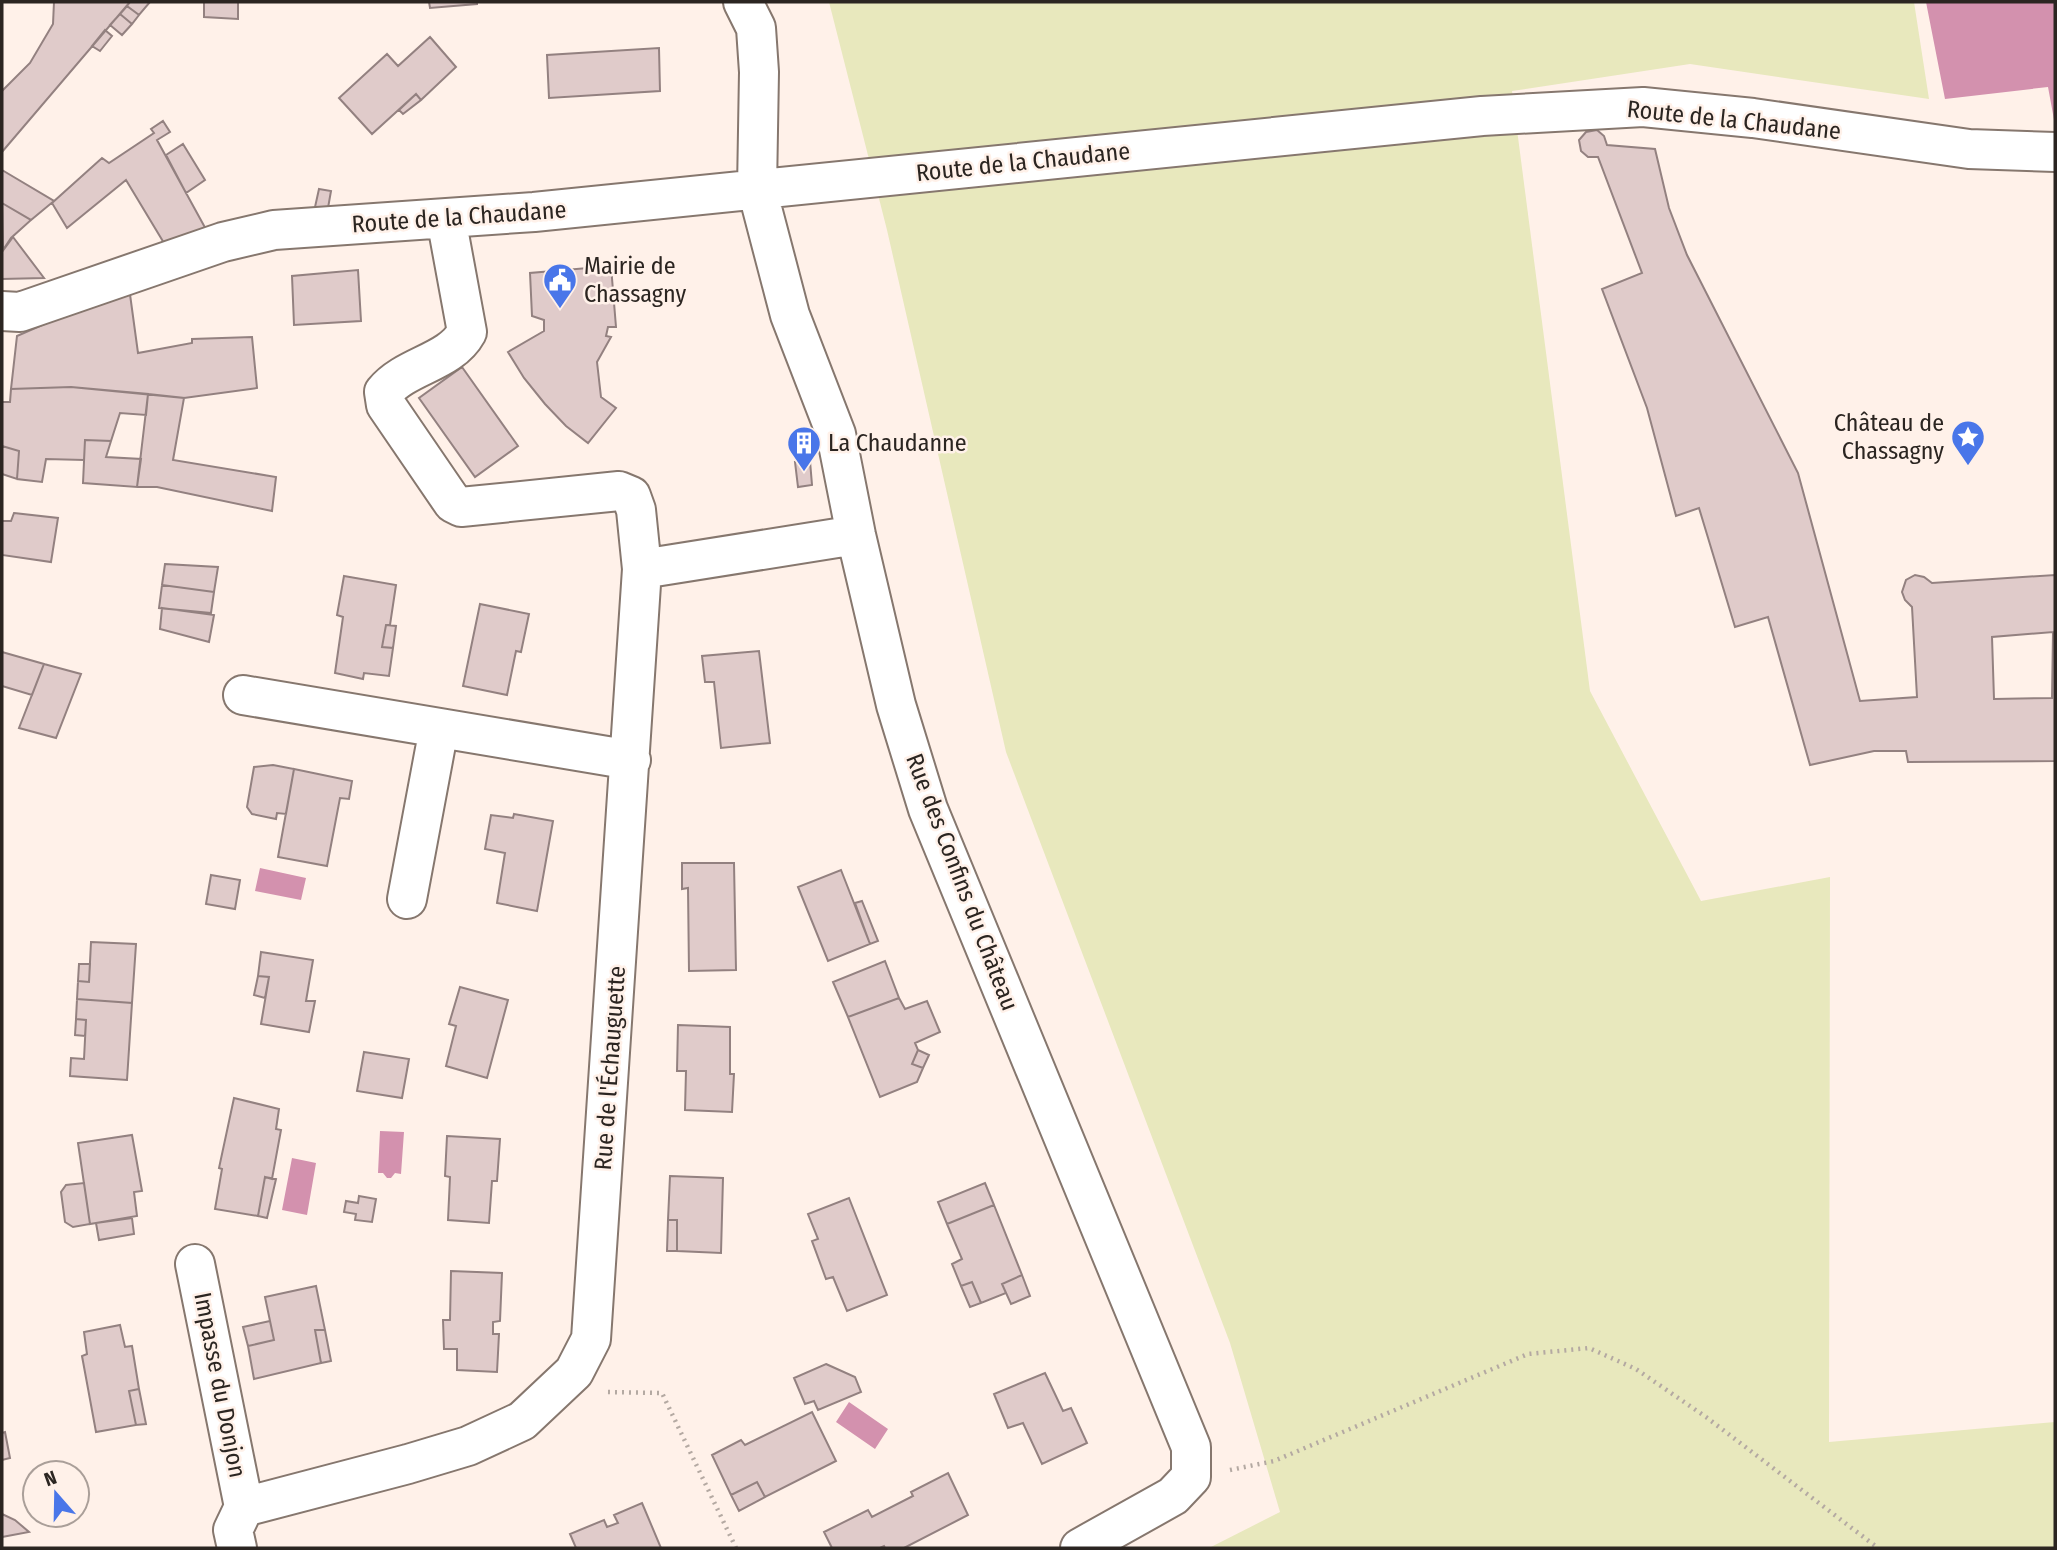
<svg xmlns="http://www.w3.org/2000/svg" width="2057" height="1550" viewBox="0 0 2057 1550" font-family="'Fira Sans Condensed',sans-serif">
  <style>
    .green { fill: #e8e8bd }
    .water { fill: #d391ae }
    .building { fill: #e0cbca; stroke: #938180; stroke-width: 2; fill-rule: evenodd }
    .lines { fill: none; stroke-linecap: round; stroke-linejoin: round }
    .minor-casing { stroke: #86776e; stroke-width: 42 }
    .path { stroke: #b4a9a2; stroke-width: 4.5; stroke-dasharray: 2 5; stroke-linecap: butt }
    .minor { stroke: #fff; stroke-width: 38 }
    .labels { text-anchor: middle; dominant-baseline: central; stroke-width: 5; stroke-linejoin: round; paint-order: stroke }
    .street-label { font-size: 24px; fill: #2b2521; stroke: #fff1e9 }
    .poi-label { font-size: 24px; fill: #2b2521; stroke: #fff1e9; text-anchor: start }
  </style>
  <rect width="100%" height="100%" fill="#fff1e9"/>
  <path class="green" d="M829 2H1914L1929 99 1690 64 1512 91 1590 691 1701 901 1830 877 1829 1442 2055 1422V1548H1209L1280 1512 1230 1343 1006 752 887 230Z"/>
  <path class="water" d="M1926 2H2055V125L2048 87 1945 99Z
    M260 868 306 878 301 900 255 891Z
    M380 1131 404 1132 401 1174 395 1173 391 1178H387L383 1173H378Z
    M292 1158 316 1163 307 1215 282 1210Z
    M849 1402 888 1429 875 1449 836 1422Z"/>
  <path class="building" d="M54 2H130L2 152V91L30 63 53 24Z
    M130 2H150L139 15 127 6Z
    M204 2H238V19L204 17Z
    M429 2H477V4L430 8Z
    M127 6 139 15 132 24 120 14Z
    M120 14 132 24 122 35 110 25Z
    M105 30 112 36 100 51 92 46Z
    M430 37 456 67 421 100 416 94 372 134 339 98 387 54 398 66Z
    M659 48 660 91 549 98 547 55Z
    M416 94 421 100 403 114 399 110Z
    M163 121 170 132 157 140 208 233 167 248 126 180 67 228 52 203 102 158 109 163 154 133 151 129Z
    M1597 130 1604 136 1607 145 1655 149 1669 208 1687 255 1798 473 1860 701 1917 697 1912 607 1905 600 1902 592 1906 580 1915 575 1924 577 1932 583 2055 575V761L1908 762 1906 751H1874L1810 765 1768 617 1735 627 1699 508 1676 516 1647 408 1602 289 1642 273 1598 157H1588L1581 151 1579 140 1586 132ZM2053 632 2052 698 1994 699 1992 637Z
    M183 144 205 180 186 193 166 155Z
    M2 170 54 201 31 220 2 203Z
    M319 189 331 191 328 208 315 207Z
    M2 203 31 220 11 238 3 250Z
    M13 237 44 278 2 279V252Z
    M611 266 616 327H608L606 336 611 337 597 362 601 397 616 408 588 443 566 426 545 404 524 378 508 352 544 331V320L532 316 530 273Z
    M358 270 361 321 294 325 292 276Z
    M129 287 138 353 192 343V339L252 337 257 388 184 398 71 387 11 389 17 336Z
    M462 367 518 446 475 477 419 398Z
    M71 387 148 394 146 415 120 413 111 441 85 440 84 460 46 459 42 482 17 479 19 451 2 446V402H10L11 389Z
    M148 394 184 398 173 460 276 477 272 511 157 487H137Z
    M85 440 111 441 106 457 141 459 137 487 83 483Z
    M2 446 19 451 17 479 2 474Z
    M810 461 812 485 798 487 795 462Z
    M14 513 58 518 51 562 2 555V521H11Z
    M165 564 218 567 214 592 162 585Z
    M344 576 396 585 390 625H386L382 647 393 648 389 676 364 673 363 679 335 673 343 617 337 615Z
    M162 585 214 592 211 613 159 608Z
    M480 604 529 614 521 652 516 651 507 695 463 686Z
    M162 608 214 615 209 642 160 629Z
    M386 625 396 626 393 648 382 647Z
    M759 651 770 743 721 748 714 682H705L702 656Z
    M2 652 44 664 32 695 2 686Z
    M44 664 81 674 56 738 19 728Z
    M273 765 294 769 286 814 277 813 276 819 252 814 247 807 254 767Z
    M294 769 352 781 349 799 340 798 327 866 278 857Z
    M514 814 553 821 537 911 497 903 505 853 485 849 491 815 513 818Z
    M682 863H734L736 970 689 971 688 888 682 889Z
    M841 870 870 944 828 961 798 887Z
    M211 875 240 880 235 909 206 904Z
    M862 901 878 941 870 944 855 903Z
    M91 942 136 944 132 1003 77 999 78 981 89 982Z
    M261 952 313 960 306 1001H315L309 1032 261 1024 269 977 258 976Z
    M885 961 899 998 848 1017 833 982Z
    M79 964H90L89 982 78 981Z
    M258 976 269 977 265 998 254 995Z
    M460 987 508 1000 487 1078 446 1066 456 1026 449 1024Z
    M899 998 905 1009 927 1001 940 1032 915 1043 918 1050 912 1064 923 1068 917 1082 880 1097 848 1017Z
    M77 999 132 1003 127 1080 70 1076 71 1058 84 1059 86 1020 76 1019Z
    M76 1019 86 1020 85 1036 75 1035Z
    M678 1025 730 1027V1074H734L732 1112 685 1110 686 1071H677Z
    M918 1050 929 1055 923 1068 912 1064Z
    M364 1052 409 1059 402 1098 357 1091Z
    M234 1098 279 1109 276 1129 281 1130 272 1179 265 1177 258 1216 215 1209 222 1169 219 1168Z
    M132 1135 142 1191 134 1192 137 1216 90 1224 78 1143Z
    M447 1136 500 1139 497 1181H492L489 1223 448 1220 450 1177 445 1176Z
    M670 1176 723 1178 721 1253 677 1251V1220H668Z
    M265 1177 276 1179 267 1218 258 1216Z
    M84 1183 90 1224 73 1227 65 1222 61 1192 66 1185Z
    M985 1183 994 1205 947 1224 938 1202Z
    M359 1196 376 1199 372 1222 355 1220 356 1214 344 1212 346 1201 358 1203Z
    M849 1198 887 1295 847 1311 833 1277 826 1279 812 1241 818 1239 808 1214Z
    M994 1205 1022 1275 1002 1284 1006 1293 981 1303 972 1282 961 1286 952 1264 962 1259 947 1224Z
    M132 1218 134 1234 99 1240 96 1223Z
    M668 1220H677V1251H667Z
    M451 1271 502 1273 500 1321 493 1322V1334H499L497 1372 457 1370V1349H444L443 1320H450Z
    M1022 1275 1030 1296 1011 1304 1002 1284Z
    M972 1282 981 1303 970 1307 961 1286Z
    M316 1286 325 1330H315L321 1363 254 1379 248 1346 274 1340 265 1297Z
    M270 1321 274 1340 248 1346 243 1327Z
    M120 1325 125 1347 132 1346 139 1389 129 1391 136 1425 96 1432 82 1356 87 1354 84 1332Z
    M315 1330H325L331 1361 321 1363Z
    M826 1364 855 1377 861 1392 818 1410 814 1401 805 1404 794 1378Z
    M1045 1373 1063 1411 1071 1408 1087 1443 1042 1464 1023 1423 1008 1428 994 1394Z
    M139 1389 146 1424 136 1425 129 1391Z
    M812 1412 836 1461 765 1497 757 1482 731 1495 712 1455 741 1440 745 1445Z
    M5 1432 10 1458 2 1460V1433Z
    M948 1473 968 1515 904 1548H885L884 1546 880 1548H832L824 1532 868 1510 872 1517 913 1496 911 1492Z
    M757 1482 765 1497 739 1511 731 1495Z
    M642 1503 661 1548H576L570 1534 604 1520 607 1527 618 1523 614 1515Z
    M2 1514 15 1520 29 1532 2 1537Z"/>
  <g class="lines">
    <g class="minor-casing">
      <path id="minor" d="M743 2 756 28 759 72 757 189 790 315 836 434 856 535 896 705 928 809 1191 1447V1477L1173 1496 1080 1548
        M446 218 467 332C450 363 406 365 384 392L386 405 453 503 461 507 619 491 631 496 636 510 642 569
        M2 311 20 312 223 242 274 230 534 212 1482 116 1643 107 1753 118 1969 149 2055 152
        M243 695 631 760
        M407 899 439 728
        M195 1264 244 1507
        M237 1548 233 1530 244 1507 408 1464 468 1446 522 1421 574 1372 591 1339 642 569 856 535"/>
    </g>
    <path class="path" d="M608 1392 662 1393 736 1548
      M1230 1470 1274 1461 1528 1354 1589 1348 1636 1369 1706 1417 1878 1548"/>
    <use href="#minor" class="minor"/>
  </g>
  <defs>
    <g id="civic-pin" transform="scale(1.75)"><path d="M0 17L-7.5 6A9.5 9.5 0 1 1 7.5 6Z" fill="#4976e9" stroke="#fff1e9"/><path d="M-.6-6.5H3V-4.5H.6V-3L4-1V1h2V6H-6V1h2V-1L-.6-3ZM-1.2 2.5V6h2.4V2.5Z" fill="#fff"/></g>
    <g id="sight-pin" transform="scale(1.75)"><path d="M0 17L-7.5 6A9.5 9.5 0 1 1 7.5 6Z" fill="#4976e9" stroke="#fff1e9"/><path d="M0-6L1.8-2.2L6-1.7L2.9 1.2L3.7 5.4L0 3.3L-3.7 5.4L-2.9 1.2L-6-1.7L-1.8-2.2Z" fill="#fff"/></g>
    <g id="building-pin" transform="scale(1.75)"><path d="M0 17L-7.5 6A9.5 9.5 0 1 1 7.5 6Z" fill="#4976e9" stroke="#fff1e9"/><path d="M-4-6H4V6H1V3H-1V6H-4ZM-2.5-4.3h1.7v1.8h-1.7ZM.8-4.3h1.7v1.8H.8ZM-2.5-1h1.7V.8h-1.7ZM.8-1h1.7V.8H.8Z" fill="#fff"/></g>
  </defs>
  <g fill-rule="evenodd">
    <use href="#civic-pin" x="560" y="280"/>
    <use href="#sight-pin" x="1968" y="437"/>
    <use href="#building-pin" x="804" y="443"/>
  </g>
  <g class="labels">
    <g class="street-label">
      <text transform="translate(1734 120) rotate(6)">Route de la Chaudane</text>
      <text transform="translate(1023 162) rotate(-6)">Route de la Chaudane</text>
      <text transform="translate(459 217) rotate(-4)">Route de la Chaudane</text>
      <text transform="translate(962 882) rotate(69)">Rue des Confins du Château</text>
      <text transform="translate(610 1068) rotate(-86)">Rue de l'Échauguette</text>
      <text transform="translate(220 1385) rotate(79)">Impasse du Donjon</text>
    </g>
    <g class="poi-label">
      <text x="584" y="266">Mairie de<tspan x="584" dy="28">Chassagny</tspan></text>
      <text x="1944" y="423" text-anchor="end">Château de<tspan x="1944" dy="28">Chassagny</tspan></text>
      <text x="828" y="443">La Chaudanne</text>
    </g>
  </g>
  <rect width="2057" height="1550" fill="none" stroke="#2b2521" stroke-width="7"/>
  <g transform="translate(56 1494) rotate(340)"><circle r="33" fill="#fff1e9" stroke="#aa9f99" stroke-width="2"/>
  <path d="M0-5L12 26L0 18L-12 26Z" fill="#4976e9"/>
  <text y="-10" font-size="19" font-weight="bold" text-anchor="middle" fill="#2b2521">N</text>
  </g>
</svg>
